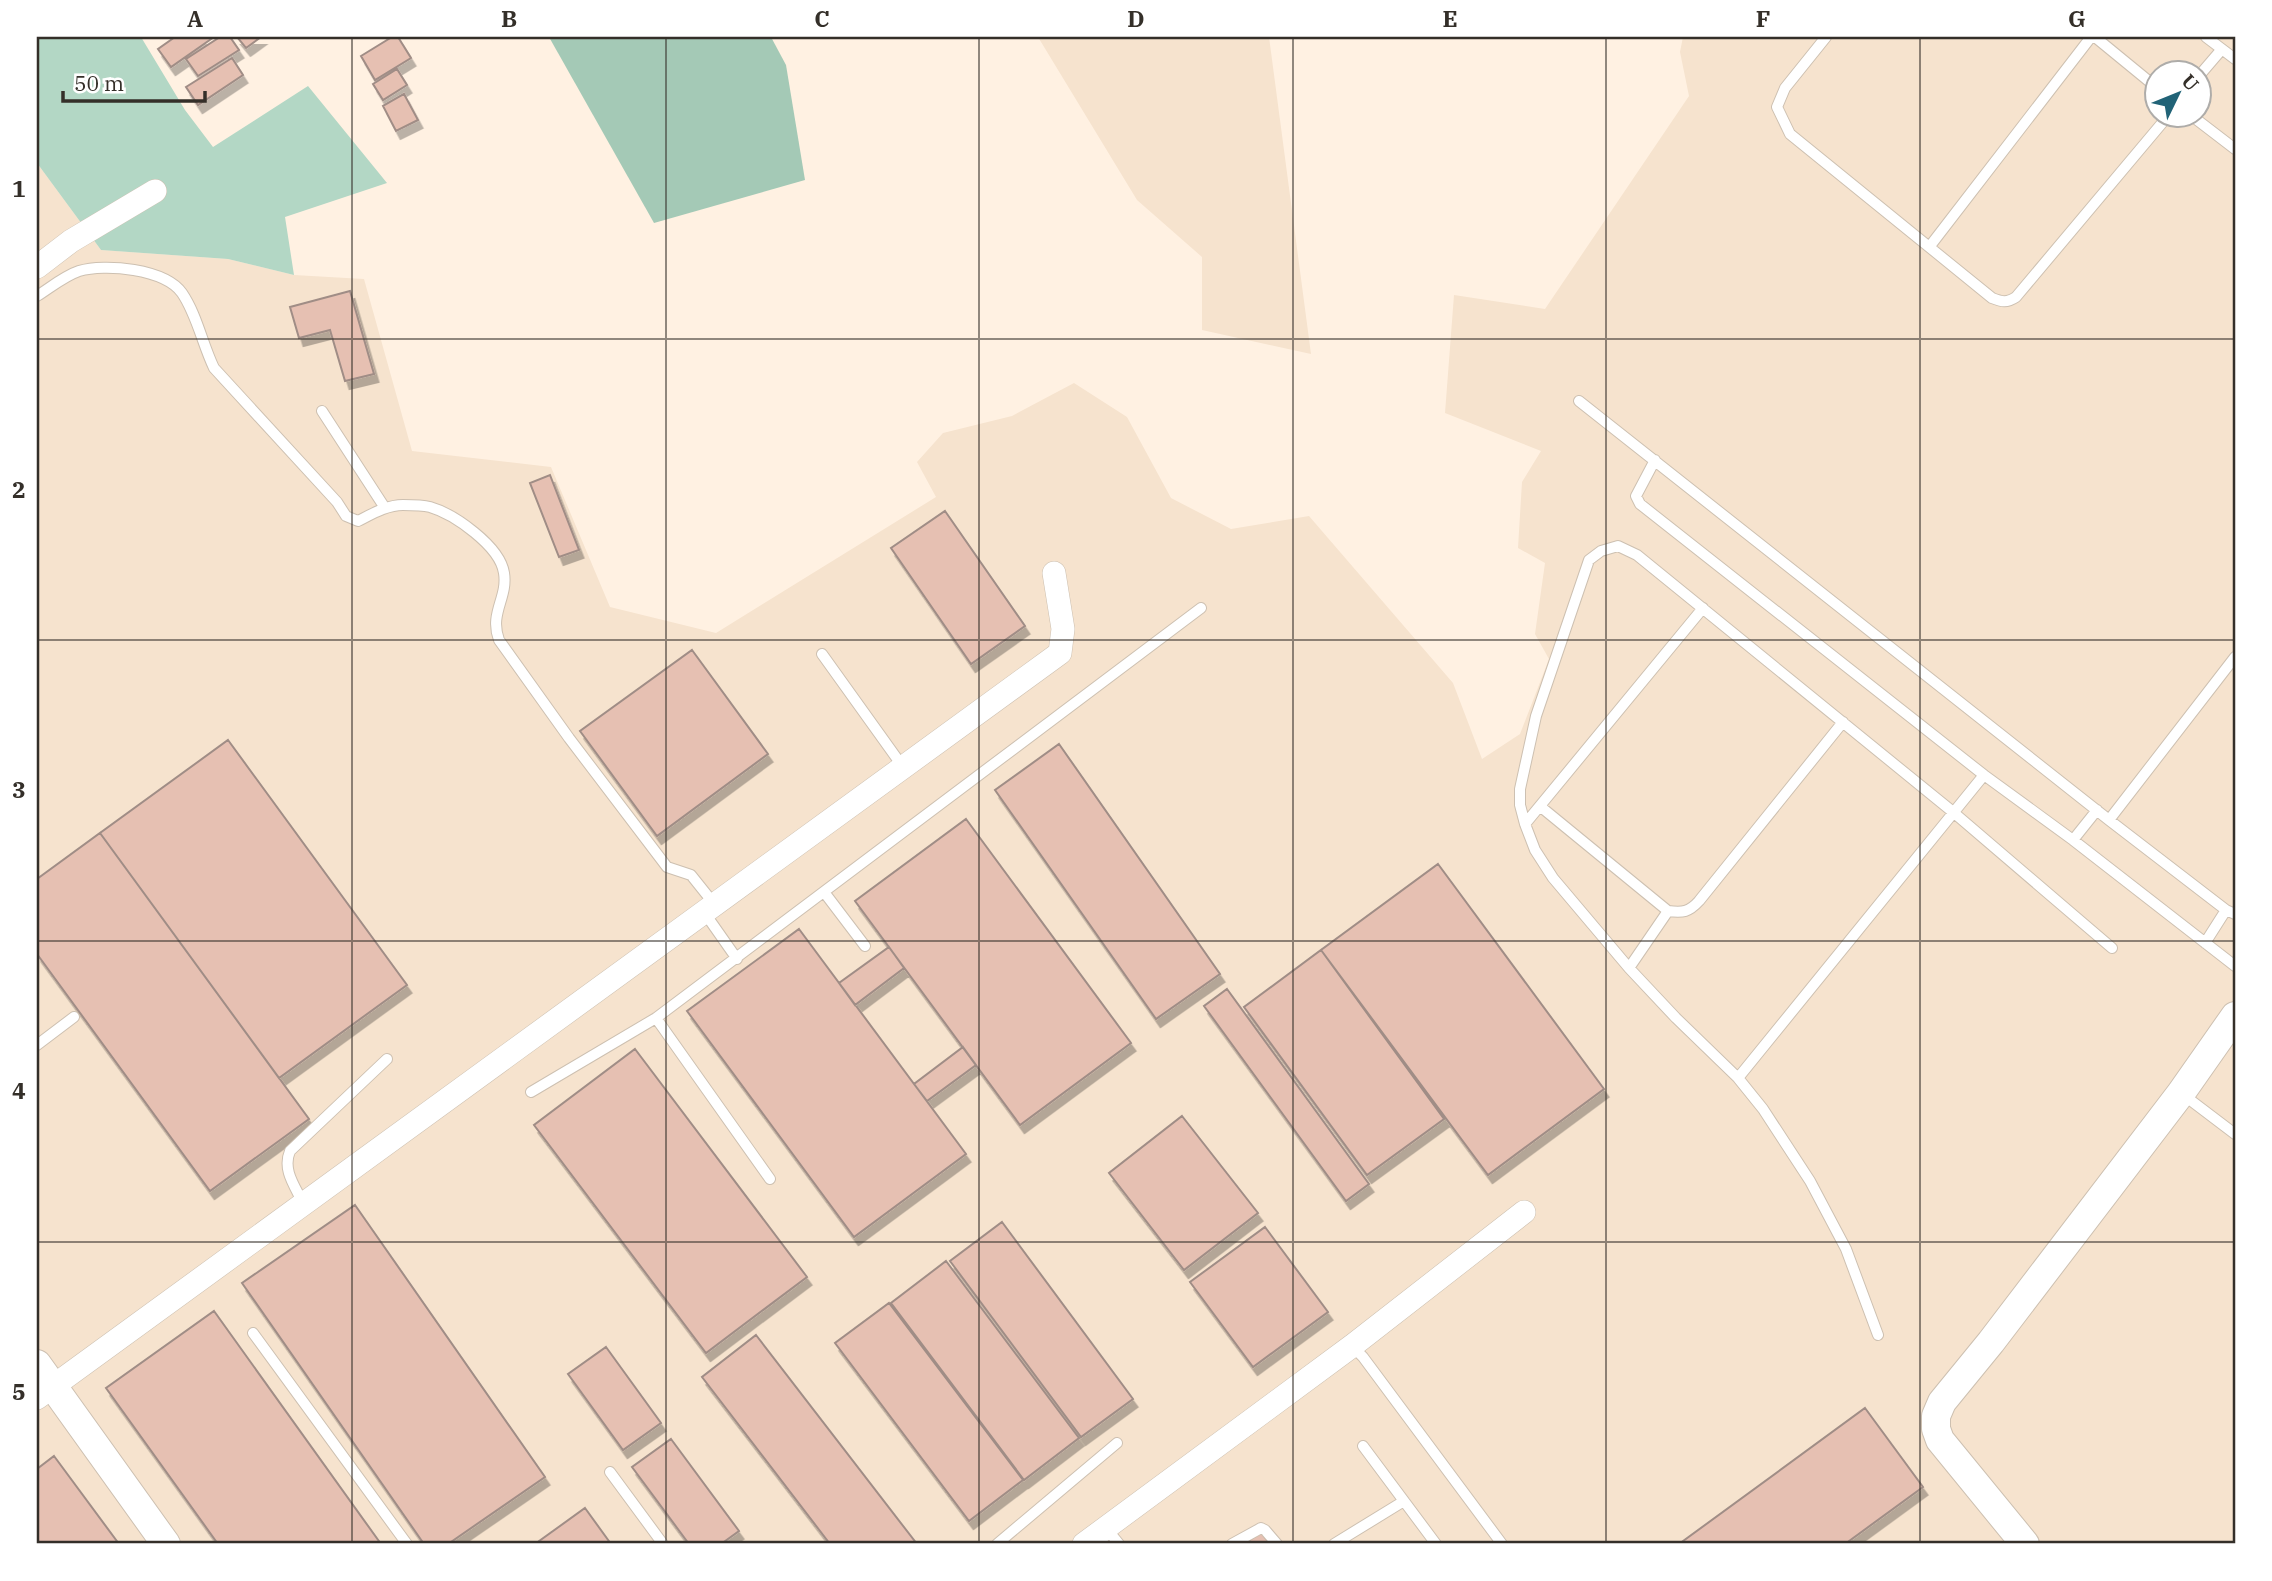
<svg xmlns="http://www.w3.org/2000/svg" width="2272" height="1581" viewBox="0 0 2272 1581" font-family="'IBM Plex Serif',serif">
  <style>
    .built { fill: #f6e3ce; fill-rule: evenodd }
    .green { fill: #b3d7c5 }
    .forest { fill: #a4c9b6 }
    .building { fill: #e6c0b2; stroke: #a08d86; stroke-width: 2; filter: url(#shadow) }
    .lines { fill: none; stroke-linecap: round; stroke-linejoin: round }
    .service-casing { stroke: #cdc0b1; stroke-width: 12 }
    .minor-casing { stroke: #cdc0b1; stroke-width: 24 }
    .tertiary-casing { stroke: #cdc0b1; stroke-width: 30 }
    .service { stroke: #fff; stroke-width: 10 }
    .minor { stroke: #fff; stroke-width: 23 }
    .tertiary { stroke: #fff; stroke-width: 28 }
    .grid { fill: none; stroke: #342f29; stroke-width: 2; stroke-opacity: 0.55 }
    .neatline { fill: none; stroke: #342f29; stroke-width: 2.5 }
    .grid-label { font-size: 23px; text-anchor: middle; font-weight: bold; fill: #342f29 }
  </style>
  <defs>
    <filter id="shadow"><feDropShadow dx="4.5" dy="8" stdDeviation="0" flood-color="#0004"/></filter>
  </defs>
  <rect width="100%" height="100%" fill="#fff1e2"/>
  <path class="built" d="M1038 37H1269L1311 354 1202 330V257L1137 200Z
    M1683 37H2235V1544H37V163L101 250 228 259 294 275 364 279 412 451 551 467 610 607 716 633 936 497 917 462 943 433 1012 416 1074 383 1127 417 1171 498 1231 529 1309 516 1453 683 1482 759 1520 734 1549 659 1535 634 1545 563 1518 548 1522 482 1541 451 1445 413 1454 295 1545 309 1689 96 1680 52ZM2156 74H2198V116H2156Z"/>
  <path class="green" d="M37 37H141L185 110 213 147 308 86 387 183 285 217 294 275 228 259 101 250 37 163Z"/>
  <path class="forest" d="M549 37H771L786 65 805 180 654 223Z"/>
  <path class="building" d="M175 37H214L171 67 158 49Z
    M220 37H230L239 50 198 76 186 59Z
    M237 37H261L246 48Z
    M392 37H398L411 58 375 80 361 56Z
    M232 58 243 75 198 105 186 87Z
    M397 69 407 85 383 100 373 84Z
    M404 94 418 120 396 131 383 106Z
    M350 291 374 374 345 381 330 330 299 338 290 307Z
    M550 475 579 550 559 557 530 483Z
    M945 511 1025 626 971 664 891 548Z
    M692 650 768 754 657 836 580 731Z
    M228 740 407 985 279 1078 100 833Z
    M1059 744 1220 974 1156 1019 995 790Z
    M966 819 1131 1043 1020 1125 855 901Z
    M100 833 309 1119 210 1191 37 954V879Z
    M1438 864 1604 1089 1488 1175 1321 950Z
    M799 929 966 1154 854 1237 687 1011Z
    M889 947 904 968 855 1005 839 983Z
    M1321 950 1444 1119 1367 1175 1244 1007Z
    M1227 989 1369 1184 1346 1201 1204 1006Z
    M963 1047 976 1065 927 1101 914 1084Z
    M635 1049 807 1277 706 1353 534 1125Z
    M1182 1116 1258 1213 1184 1270 1109 1173Z
    M355 1205 545 1477 448 1544H424L242 1283Z
    M1002 1222 1133 1399 1081 1437 950 1261Z
    M1265 1227 1328 1312 1253 1367 1190 1282Z
    M946 1261 1079 1438 1024 1480 891 1303Z
    M889 1303 1023 1480 969 1521 835 1343Z
    M214 1311 381 1544H218L106 1388Z
    M756 1335 917 1544H830L702 1377Z
    M606 1347 661 1423 623 1450 568 1374Z
    M1865 1408 1923 1487 1845 1544H1679Z
    M671 1439 739 1531 721 1544H689L632 1467Z
    M54 1456 119 1544H37V1469Z
    M585 1508 611 1544H535Z
    M1261 1532 1270 1544H1244Z"/>
  <g class="lines">
    <g class="service-casing">
      <path id="service" d="M1826 37 1785 88 1777 107 1790 134 1992 298C2002 302 2007 303 2016 297L2168 116
        M2095 37 2156 87
        M2206 37 2235 59
        M2198 77 2222 49
        M2192 116 2235 149
        M1930 246 2091 37
        M37 296C50 288 64 276 79 271 105 263 165 269 182 293 197 315 202 343 214 368L337 502 346 516 358 521C372 514 387 505 403 505 411 505 422 505 430 507 454 514 500 546 504 573 508 598 489 613 499 640L569 738 667 867 691 875 715 905
        M1579 401 2109 820 2226 910
        M322 411 385 508
        M1655 460 1636 496 1640 504 1984 775 2073 840 2235 966
        M822 654 903 767
        M1541 807 1668 911C1683 913 1689 912 1699 901L1843 722
        M2109 820 2235 657
        M1525 824 1703 608
        M2073 840 2097 810
        M824 892 865 946
        M704 912 737 959
        M2205 943 2226 910 2235 914
        M1629 968 1668 911
        M656 1018 770 1179
        M37 1045 74 1017
        M1738 1078 1984 775
        M531 1092 656 1018 1201 608
        M2181 1093 2235 1134
        M303 1203C295 1186 282 1170 290 1151L387 1059
        M253 1333 407 1544
        M1878 1335 1846 1249 1810 1181 1763 1109 1738 1078 1676 1018 1629 968 1553 878 1535 850 1525 824 1520 805V789L1536 716 1589 560 1601 551 1618 546 1637 555 1953 812 2112 948
        M1352 1346 1363 1357 1502 1544
        M1363 1446 1436 1544
        M610 1472 663 1544
        M1106 1528 1119 1544
        M997 1544 1117 1443
        M1232 1544 1261 1528 1265 1530 1277 1544
        M1334 1544 1404 1501"/>
    </g>
    <g class="minor-casing">
      <path id="minor" d="M37 267 71 241 155 191
        M37 1398 1060 653 1063 629 1054 573
        M1084 1544 1352 1346 1524 1212"/>
    </g>
    <g class="tertiary-casing">
      <path id="tertiary" d="M37 1364 166 1544
        M2025 1544 1940 1440 1936 1429V1416L1942 1402 1991 1342 2181 1093 2235 1016"/>
    </g>
    <use href="#service" class="service"/>
    <use href="#minor" class="minor"/>
    <use href="#tertiary" class="tertiary"/>
  </g>
  <path class="grid" d="M352 37V1544M666 37V1544M979 37V1544M1293 37V1544M1606 37V1544M1920 37V1544M37 339H2235M37 640H2235M37 941H2235M37 1242H2235"/>
  <rect width="2272" height="1581" fill="none" stroke="#ffffff" stroke-width="77"/>
  <g transform="translate(2178 94) rotate(47)"><circle r="33" fill="#ffffff" stroke="#aeaca9" stroke-width="2"/>
  <path d="M0-5L12 26L0 18L-12 26Z" fill="#216377"/>
  <text y="-10" font-size="19" font-weight="bold" text-anchor="middle" fill="#342f29">U</text>
  </g>
  <path d="M63 91v10h142v-10" fill="none" stroke="#342f29" stroke-width="3.5"/>
  <text x="74" y="91" font-size="21" fill="#342f29" stroke="#ffffff" stroke-width="5" paint-order="stroke">50 m</text>
  <rect x="38" y="38" width="2196" height="1504" class="neatline"/>
  <g class="grid-label">
    <text x="195" y="27">A</text>
    <text x="509" y="27">B</text>
    <text x="822" y="27">C</text>
    <text x="1136" y="27">D</text>
    <text x="1450" y="27">E</text>
    <text x="1763" y="27">F</text>
    <text x="2077" y="27">G</text>
    <text x="19" y="197">1</text>
    <text x="19" y="498">2</text>
    <text x="19" y="798">3</text>
    <text x="19" y="1099">4</text>
    <text x="19" y="1400">5</text>
  </g>
</svg>
